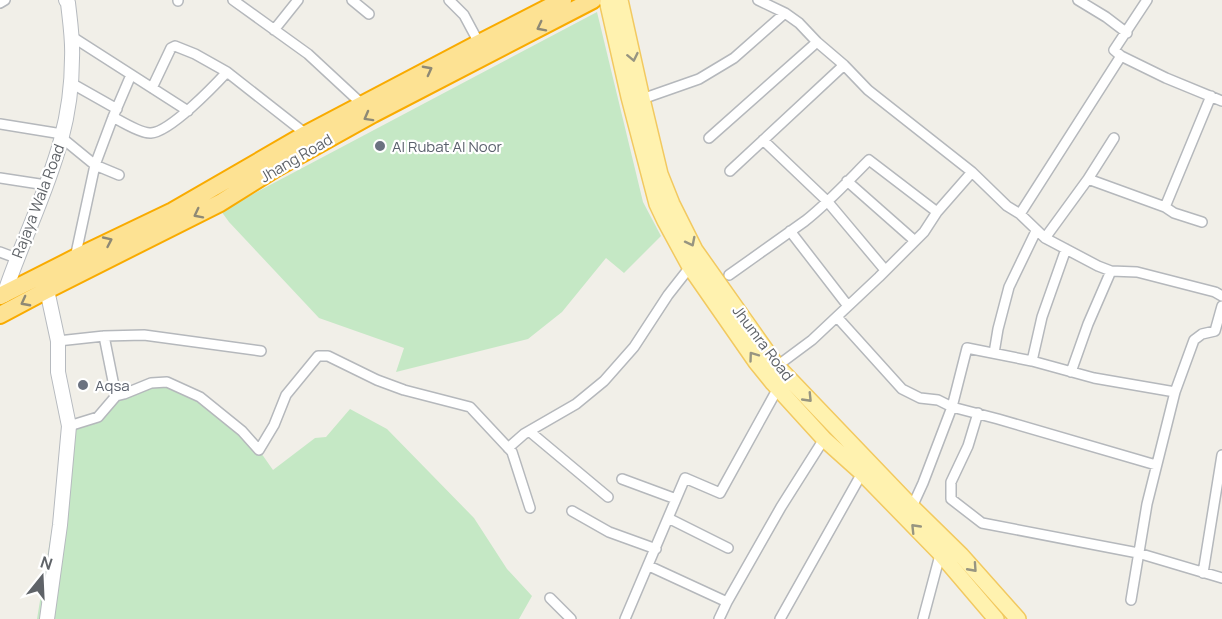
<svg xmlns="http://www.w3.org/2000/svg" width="1222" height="619" viewBox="0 0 1222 619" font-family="Manrope,sans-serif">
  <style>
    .green { fill: #c5e8c5 }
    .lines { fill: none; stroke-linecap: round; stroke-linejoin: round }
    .street-casing { stroke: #b5b8bc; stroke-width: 12 }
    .secondary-casing { stroke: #b6babf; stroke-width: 16 }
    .primary-casing { stroke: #f2c960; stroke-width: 18 }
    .highway-casing { stroke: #f9ab00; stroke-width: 20 }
    .street { stroke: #fff; stroke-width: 9 }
    .secondary { stroke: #fff; stroke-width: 14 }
    .primary { stroke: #fff2af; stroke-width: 15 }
    .highway { stroke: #fde293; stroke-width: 16 }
    .oneway { stroke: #8e8975 }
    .oneway2 { stroke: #979581 }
    .worship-dot { fill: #6b7280; stroke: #fff; stroke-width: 2 }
    .labels { text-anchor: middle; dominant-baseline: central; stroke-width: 4.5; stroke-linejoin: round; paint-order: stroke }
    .worship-label { font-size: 15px; fill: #5b616d; stroke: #fff; text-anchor: start }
    .street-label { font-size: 15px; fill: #5f6368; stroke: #fff }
  </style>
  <rect width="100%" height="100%" fill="#f1efe8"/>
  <path class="green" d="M597 12 643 202 661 236 624 273 606 258 562 312 528 339 396 372 404 348 319 318 229 222 221 211Z
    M151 383 185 390 259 450 273 470 315 438 326 437 350 409 387 429 474 518 507 569 532 596 519 619H37L69 426 98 417 116 396Z"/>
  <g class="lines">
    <g class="street-casing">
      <path id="street" d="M233 0 308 54 363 105
        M352 0 369 14
        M449 0 464 15 479 43
        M758 0 785 13 799 23 817 42 844 65 868 90 972 172 1007 206 1020 214 1045 238 1098 266 1111 271 1137 272 1215 292 1222 296
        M1078 0 1106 17 1127 33
        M1147 0 1114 50 1121 56 1166 78 1222 101
        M178 1V0
        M0 3 5 0
        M274 30 298 0
        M71 36 188 111
        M71 83 117 109
        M152 88 171 48 175 46 195 54 227 72 306 134
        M642 99 699 79 734 58 785 13
        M113 117C122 122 142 134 151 133 170 132 214 86 227 72
        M0 124 62 134
        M62 138 95 165 119 175
        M709 138 817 42
        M763 140 827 201 885 270
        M730 171 844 65
        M0 178 46 185
        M1088 179 1165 207 1174 213 1202 222
        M847 181 915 241
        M1165 207 1211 96
        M1020 214 1121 56
        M790 231 848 306
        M1045 238 1088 179 1114 138
        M0 252 16 258
        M75 258 95 165 113 117 131 75
        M729 275C754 257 780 239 805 221 828 203 848 181 869 160L937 212
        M837 317 902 389 920 398 938 400 952 407 998 419 1156 465
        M104 336 116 396
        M58 341 104 336 144 335 261 351
        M994 353 998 329 1009 287 1036 231
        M1032 361 1042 317 1066 249
        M777 366 812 340 879 277 924 232 937 212 972 172
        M1071 372 1088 324 1111 271
        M978 413 968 446 951 482V499L982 523 1138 553 1222 578
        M69 426 98 417 116 396 124 394 151 383 167 382 200 397 242 431 259 450 274 425 286 395 318 356H328L377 380 404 390 470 407 512 452 530 508
        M529 431 608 497
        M508 448 524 434 576 404 604 381 634 347 668 295 690 267
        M622 479 676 499
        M912 507 923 483 952 407 967 348 1032 361 1094 378 1175 392
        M572 511 609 532 656 549
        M668 518 728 548
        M649 566 727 602
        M1203 573 1222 455
        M550 598 571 619
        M1131 600 1147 504 1175 392 1194 340 1202 334 1215 331 1222 306
        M625 619 685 478 720 493 778 388
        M719 619 727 602 781 507 824 439
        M780 619 862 473
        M923 619 940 555 942 552"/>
    </g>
    <g class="secondary-casing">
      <path id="secondary" d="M47 290 58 341V372L69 426 60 525 47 619
        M4 295C21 243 47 193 61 140 68 114 72 85 72 58 73 40 70 21 68 3L66 0"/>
    </g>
    <g class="primary-casing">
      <path id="primary" d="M607 0 629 97 657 204 665 221 690 267 756 362 773 383 824 439 862 473 938 551 996 619
        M620 0 642 99 660 174 672 204 695 250 777 366 912 507 961 555 1018 619"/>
    </g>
    <g class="highway-casing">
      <path id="highway" d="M0 296 75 258 173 211 306 134 479 43 563 0
        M0 315 47 290 220 203 276 168 373 114 593 0"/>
    </g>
    <use href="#street" class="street"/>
    <use href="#secondary" class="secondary"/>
    <use href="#primary" class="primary"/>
    <use href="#highway" class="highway"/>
  </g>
  <defs><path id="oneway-chevron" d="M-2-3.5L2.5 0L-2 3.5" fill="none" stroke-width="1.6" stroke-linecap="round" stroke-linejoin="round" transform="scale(1.5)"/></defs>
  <g class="oneway">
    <use href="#oneway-chevron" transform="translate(541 27) rotate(153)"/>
    <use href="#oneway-chevron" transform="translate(428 70) rotate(-28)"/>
    <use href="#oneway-chevron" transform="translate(368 117) rotate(151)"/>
    <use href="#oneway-chevron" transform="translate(198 214) rotate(153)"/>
    <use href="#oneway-chevron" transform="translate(108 241) rotate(-25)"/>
    <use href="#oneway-chevron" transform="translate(25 302) rotate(152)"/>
  </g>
  <g class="oneway2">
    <use href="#oneway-chevron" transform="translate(633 57) rotate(78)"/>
    <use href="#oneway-chevron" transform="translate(691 242) rotate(63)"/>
    <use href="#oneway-chevron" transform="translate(753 356) rotate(-126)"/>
    <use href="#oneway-chevron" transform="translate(808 398) rotate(46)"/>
    <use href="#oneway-chevron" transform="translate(915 528) rotate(-134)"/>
    <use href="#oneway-chevron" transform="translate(973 568) rotate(48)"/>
  </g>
  <g class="worship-dot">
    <circle cx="380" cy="146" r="6"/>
    <circle cx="83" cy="385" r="6"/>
  </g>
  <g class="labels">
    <g class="worship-label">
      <text x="392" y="146">Al Rubat Al Noor</text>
      <text x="95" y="385">Aqsa</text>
    </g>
    <g class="street-label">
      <text transform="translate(296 158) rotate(-30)">Jhang Road</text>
      <text transform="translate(38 201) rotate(-69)">Rajaya Wala Road</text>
      <text transform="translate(763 343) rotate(53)">Jhumra Road</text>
    </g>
  </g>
  <g transform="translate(42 577) rotate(18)" stroke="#ffffff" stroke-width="4.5" paint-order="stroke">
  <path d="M0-4.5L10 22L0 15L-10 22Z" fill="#5f6368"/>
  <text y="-9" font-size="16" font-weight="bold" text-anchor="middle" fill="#5f6368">N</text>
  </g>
</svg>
